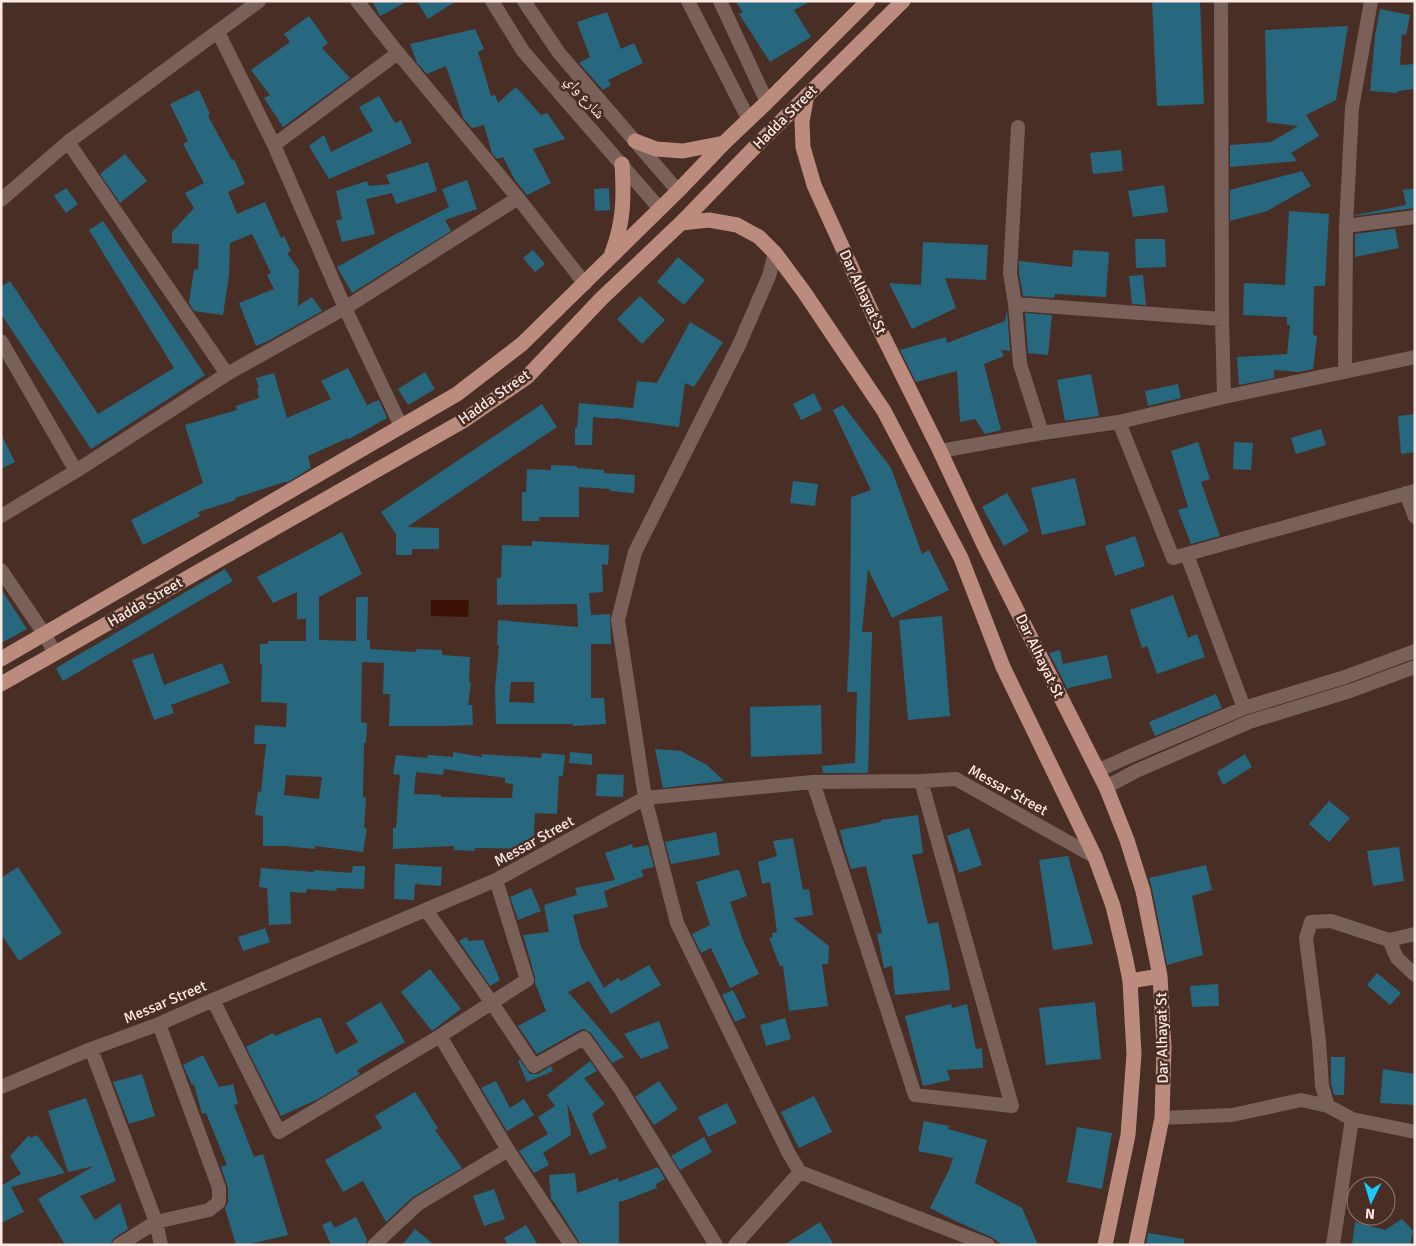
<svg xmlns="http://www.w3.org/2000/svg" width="1416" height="1246" viewBox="0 0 1416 1246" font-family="Signika,'Noto Naskh Arabic',sans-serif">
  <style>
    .water { fill: #3d1004 }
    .building { fill: #28687f; fill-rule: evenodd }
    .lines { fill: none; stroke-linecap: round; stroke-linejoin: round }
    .minor { stroke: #79615a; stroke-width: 14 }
    .major { stroke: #bb8b7d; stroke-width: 15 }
    .labels { text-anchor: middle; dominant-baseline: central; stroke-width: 5; stroke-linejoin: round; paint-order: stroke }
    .street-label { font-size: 15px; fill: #fdeae5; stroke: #492e25 }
  </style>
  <rect width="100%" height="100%" fill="#492e25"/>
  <path class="water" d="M431 600H469L468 617 431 616Z"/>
  <path class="building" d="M372 1H408L380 16Z
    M417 1H456L428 19Z
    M735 1H811L794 10 811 37 770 62 739 14 743 12Z
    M1152 1H1200L1204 104 1157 106Z
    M1380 9 1410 15 1406 35 1402 34 1400 65 1415 64V89L1398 91 1397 93 1370 91 1375 36Z
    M607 12 621 49 634 43 643 63 608 80 611 85 603 90 579 63 590 57 577 22Z
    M309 16 328 43 322 48 350 78 283 127 264 98 270 95 251 70 290 42 284 34Z
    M1348 26 1336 100 1306 115 1319 136 1291 153 1297 161 1230 167V145L1271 142 1298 126 1267 122 1265 30Z
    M475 29 484 49 478 52 491 96 495 95 498 103 516 87 541 115 547 113 565 139 533 149 551 183 527 195 515 180 503 157 497 159 492 153 484 125 472 128 463 118 446 66 427 74 417 63 410 44Z
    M199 90 210 114 208 116 232 160 234 159 245 184 228 192 237 214 265 202 281 238 284 236 291 251 287 253 299 270 298 306 312 297 322 311 268 341 256 346 239 303 274 289 267 275 271 273 252 234 230 243 229 275 223 315 194 311 189 303 194 269 198 270 199 244 172 243V232L194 208 185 193 204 183 183 144 188 141 170 104Z
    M379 96 395 123 401 120 412 143 329 179 309 146 324 135 331 152 373 131 359 107Z
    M1121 150 1123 171 1093 174 1090 153Z
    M125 154 147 181 120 203 100 174Z
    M428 162 437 191 396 204 392 193 366 199 375 234 342 242 336 221 342 219 336 191 367 181 369 186 390 184 386 175Z
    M1302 171 1311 186 1267 211 1230 221V190Z
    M467 180 477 209 445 220 451 231 352 293 337 267 394 235 449 207 442 189Z
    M1164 185 1168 212 1133 217 1128 191Z
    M66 188 78 204 66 213 54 196Z
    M609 188 610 210 595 211 594 189Z
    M1415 188V208L1355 216V215L1406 205 1403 190Z
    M1289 211 1329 214 1325 286H1314L1313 335 1317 336 1313 369 1299 372 1274 370V378L1239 385 1237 357 1287 354 1290 325H1287V317L1243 315 1244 283 1285 285Z
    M103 221 205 375 91 449 1 314V287L10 281 98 414 174 368 89 230Z
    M1399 228 1395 229 1399 248 1355 257V234Z
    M1135 239H1165L1166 267 1136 268Z
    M923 242 988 245 986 280 945 278 956 308 912 329 889 283 921 285Z
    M533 250 545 264 535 272 523 258Z
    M1073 250 1109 252 1106 297 1055 294 1054 298 1023 296 1019 273V261L1072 267Z
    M678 257 705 280 684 305 657 282Z
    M1143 275 1146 305 1132 304 1129 276Z
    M640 296 665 320 642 344 617 319Z
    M1007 309 1010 351 1001 350 1004 356 984 364 1001 430 985 434 975 419 960 422 957 371 916 382 900 350 946 337 947 343 1005 321Z
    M1025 313 1052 315 1048 355 1028 353Z
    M690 322 723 342 694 387 685 383 679 427 614 418 613 419 593 417 592 445H575V428H577L579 403 633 408 637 381 657 383Z
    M348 368 367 405 379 400 387 418 349 439 348 438 308 456 311 468 288 482H284L235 498 236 500 198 512 200 516 143 545 131 520 203 483 185 425 237 410 236 406 259 398 257 389 259 388 256 378 274 373 287 418 331 399 321 381Z
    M425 372 435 389 408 405 398 389Z
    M1091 374 1099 416 1065 421 1057 380Z
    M1178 384 1181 398 1148 406 1145 391Z
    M814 393 822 410 801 420 793 404Z
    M542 404 557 427 407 527 439 528V549H412V555H396V534L381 512Z
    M843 405 891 468 922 554 929 550 949 590 892 618 868 569 862 632H872L868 773H823L822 766 855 763 857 692H847L850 631 851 497 871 490 833 410Z
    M1415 414V452L1401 454 1398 416Z
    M1321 429 1326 445 1296 454 1291 438Z
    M1 434 15 462 1 469Z
    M1198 442 1210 479 1201 482 1220 536 1191 544 1178 510 1188 507 1171 451Z
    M1234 442 1253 443 1251 470 1233 469Z
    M551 465 577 466V468L604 470V473L635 475 634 493 610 491V489L579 487V517H539V521H522V492H526L527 469 551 470Z
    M1075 478 1086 525 1042 535 1031 488Z
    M793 481 818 484 815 506 790 503Z
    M1007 493 1029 531 1004 546 982 507Z
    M342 532 362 574 319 597V640L356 641V597H368L367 640H370V649L416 652V649L442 650V655L470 657 469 682H471L468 705H472L473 725 442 726H389L390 694H383L384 663 362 662 361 722 367 723 366 743H364L363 797 366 798 364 828 367 829 363 852 315 846V849L284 846H263V816L255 815 258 791 261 792 266 744H254L255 725 286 727 287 703 261 702 262 664H260V644H268V641H306V619H297V592L273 603 257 577ZM286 775 322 777 319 799 284 795Z
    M1135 536 1145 566 1115 576 1105 546Z
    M532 541 609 545 608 565 602 564 603 592 589 593 591 615 610 614 611 644H591V698H604L606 724 573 726V724H496L495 688 499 645H497L498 620 578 627 577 604 497 605V578H501L502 545 532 546ZM511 682H534V703L509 702Z
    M225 569 233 581 63 681 56 668Z
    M1 589 27 629 1 643Z
    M1173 595 1188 638 1197 634 1205 657 1157 674 1147 646 1142 648 1130 610Z
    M942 616 950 716 908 720 899 620Z
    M1060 650 1063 664 1107 655 1112 678 1068 688V690L1049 653Z
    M153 653 164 685 222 663 230 683 171 705 174 713 154 720 132 660Z
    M1216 694 1222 708 1155 736 1149 722Z
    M821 705 822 754 751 757 750 707Z
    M655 749 681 751 707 765 724 781 663 788Z
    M453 752 482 757V754L541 758 542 753 565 755 563 776H559L557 814 535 813 533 849 475 848V851L454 850V846L393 849V828H396L400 775 393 774 396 755 427 758 428 755 453 757ZM444 769 505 778V783L513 784 512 798 441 797V795L414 794 416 772 443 775Z
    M570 752 592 754V765L569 763Z
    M1245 754 1252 767 1223 785 1217 772Z
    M597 774 624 775 623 797 596 796Z
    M1329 801 1350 818 1329 842 1309 824Z
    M918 815 923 853 912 855 928 924 938 922 948 971 950 990 895 995 892 966 884 968 877 934 882 933 866 866 851 869 844 847 840 830 881 822V820Z
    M969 828 982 865 959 873 947 836Z
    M716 832 720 855 671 864 665 842Z
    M793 838 803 890 809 889 813 915 793 918 829 946 828 964H822L828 1006 789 1011 783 966H780L769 938 773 937 772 933 777 932 770 882 762 884 758 862 777 856 773 841Z
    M632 844 633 848 648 845 654 867 641 870 644 876 604 891 608 907 573 915 581 947 604 988 618 978 621 981 649 965 661 985 611 1014 589 981 568 992 624 1057 612 1063 591 1033 584 1029 580 1030 537 1054 518 1026 546 1011 535 983V977L523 935 549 932 544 905 577 895 575 888 615 880 605 853Z
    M1399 847 1404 881 1373 886 1367 851Z
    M1068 856 1093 944 1053 950 1039 860Z
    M395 864 442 867 441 886 415 884 414 900 394 899Z
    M1206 865 1212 890 1192 896 1203 955 1167 965 1152 889 1149 878Z
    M353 866H365L364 889 337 888 336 891 307 889 306 893 290 892 291 924 269 925 267 888 259 887 261 868 314 872V870L351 873Z
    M18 867 62 933 19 961 1 934V878Z
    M735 870H739L747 896 730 902 743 940 759 974 730 988 711 948 701 953 692 934 710 925 696 882Z
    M531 888 541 911 518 920 510 897Z
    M265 928 270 942 243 951 238 937Z
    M467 937 468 941 483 940 500 980 490 986 459 941Z
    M430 969 461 1009 432 1031 401 992Z
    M1377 973 1401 993 1390 1005 1367 985Z
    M1218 984 1219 1006 1192 1007 1190 986Z
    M733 990 746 1017 735 1022 722 995Z
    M381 1002 405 1042 357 1070 360 1074 318 1099 281 1116 246 1047 273 1033 275 1036 317 1018H321L336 1054 358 1042 346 1023Z
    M1095 1002 1101 1059 1046 1065 1039 1008Z
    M951 1004 952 1008 967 1004 976 1049 982 1048 983 1068 947 1070 950 1080 923 1086 905 1016Z
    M785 1018 791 1039 766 1046 760 1025Z
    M659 1021 669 1048 641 1059 624 1034Z
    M203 1055 219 1087 233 1084 238 1104 234 1105 254 1157 263 1154 288 1235 245 1245H236L225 1208 228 1202V1188L221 1167 227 1165 206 1113 202 1114 194 1084 192 1085 183 1065Z
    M1331 1057H1345L1344 1095H1334L1331 1084Z
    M520 1060 530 1074H538L551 1066 553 1071 527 1082 518 1061Z
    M590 1061 597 1071 584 1078 605 1104 592 1114 607 1148 590 1155 567 1103 571 1135 543 1153 549 1165 534 1173 519 1151 548 1134 538 1117 555 1106 547 1095Z
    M1383 1069 1415 1074V1105L1380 1103Z
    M142 1074 155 1116 129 1124 113 1082Z
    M496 1081 510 1108 524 1099 534 1115 507 1131 481 1088Z
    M659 1081 678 1109 654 1125 635 1097Z
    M415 1092 438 1128 435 1130 462 1168 413 1197 386 1222 363 1181 343 1192 325 1160 382 1128 375 1116Z
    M814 1096 832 1132 799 1148 781 1112Z
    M86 1098 116 1181 80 1196 95 1220 120 1203 128 1229 114 1238 110 1245H65L38 1199 70 1180 71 1182 70 1180 94 1166 68 1172 48 1111Z
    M727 1103 737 1123 708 1137 698 1117Z
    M924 1121 949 1126 948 1129 987 1140 975 1183 1022 1208 1038 1245H1003L991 1237 958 1222 930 1208 949 1170 953 1158 918 1151Z
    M1077 1127 1112 1133 1102 1189 1067 1182Z
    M29 1135 31 1138 37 1135 65 1173 11 1187 24 1212 1 1223V1186L21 1174 10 1156Z
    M704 1137 712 1152 680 1170 671 1156Z
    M658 1167 665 1179 656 1184 657 1188 626 1200 619 1202V1245H580L578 1240 554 1202 551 1199 549 1175 575 1173 577 1193 618 1178 619 1182Z
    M494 1189 505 1219 484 1226 473 1196Z
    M356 1217 367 1240 365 1245H331L322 1225 331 1221 334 1228Z
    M1402 1219 1413 1231 1410 1245H1352L1355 1222 1385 1230Z
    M820 1222 834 1245H784Z
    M526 1225 538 1245H508L504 1238Z
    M415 1229 434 1245H402Z
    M1148 1233 1184 1239V1245H1146Z"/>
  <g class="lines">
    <path class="minor" d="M357 1 398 53 518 198 585 284
      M492 1 523 51 660 209
      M524 1 559 53 678 191
      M688 1 749 120
      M720 1 767 102
      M1221 1 1222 319 1224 397
      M218 32 274 145 345 308 401 426
      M1018 127 1010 273 1015 304 1020 364 1042 433
      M68 142 227 374
      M274 145 398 53
      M1 200 68 142 259 1
      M1346 226 1415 217
      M775 253 769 276 739 345 635 552 618 620 645 798 677 923 788 1152 800 1172
      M1015 304 1222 319
      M1 341 76 471
      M1345 372 1346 226 1352 108 1371 1
      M1119 422 1173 558 1415 491
      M940 451 1042 433 1119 422 1224 397 1415 357
      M1406 493 1415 517
      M1 516 76 471 227 374 345 308 518 198
      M1187 555 1244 708
      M1 570 45 635 55 653
      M1097 771 1130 756 1244 708 1345 677 1415 651
      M813 782 915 1095 1012 1106 921 781
      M1106 787 1136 771 1249 722 1350 691 1415 667
      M426 910 492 1003 534 1066 584 1038 621 1090 716 1245
      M1389 940 1397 958 1415 975
      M213 1000 279 1132 440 1036 527 980 496 880
      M440 1036 508 1150 571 1245
      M91 1049 156 1222 161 1245
      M1 1087 91 1049 159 1024 213 1000 496 880 645 798 813 782 921 781 956 779 1095 857
      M1328 1106 1322 1086 1319 1041 1306 938 1311 922 1331 921 1389 940 1415 934
      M1162 1118 1232 1115 1301 1100 1328 1106 1352 1119 1415 1132
      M119 1245 156 1222 209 1210 219 1202V1188L159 1024
      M374 1245 418 1204 508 1150
      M735 1245 800 1172 988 1245
      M1333 1245 1352 1119"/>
    <path class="major" d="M807 95 802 121 803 147 814 185 879 328 940 451 984 545 1106 787 1127 840 1143 891 1160 976 1164 1047 1162 1118 1136 1245
      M635 141 656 149 683 151 724 143
      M681 223 709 220 737 225 759 237 775 253 804 292 884 411 961 558 1003 667 1095 857 1113 906 1125 956 1130 981 1134 1054 1128 1135 1105 1245
      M612 253C624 221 624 198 622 164
      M1 659 457 394 522 344 678 191 724 143 767 102 868 1
      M1 684 463 421 527 377 601 299 681 223 753 149 903 1
      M1130 981 1160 976"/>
  </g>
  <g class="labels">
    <g class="street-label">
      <text transform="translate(585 97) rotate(49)">شارع واي</text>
      <text transform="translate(785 117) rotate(-45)">Hadda Street</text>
      <text transform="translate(863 292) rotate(65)">Dar Alhayat St</text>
      <text transform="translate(494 397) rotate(-35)">Hadda Street</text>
      <text transform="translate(145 602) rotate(-30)">Hadda Street</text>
      <text transform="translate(1040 656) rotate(64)">Dar Alhayat St</text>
      <text transform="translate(1008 790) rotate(29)">Messar Street</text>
      <text transform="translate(534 841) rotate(-29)">Messar Street</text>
      <text transform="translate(165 1002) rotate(-23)">Messar Street</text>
      <text transform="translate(1162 1038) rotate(-91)">Dar Alhayat St</text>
    </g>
  </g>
  <rect width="1416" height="1246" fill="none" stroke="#fdeae5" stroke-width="5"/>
  <g transform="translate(1371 1201) rotate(185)"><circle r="24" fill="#492e25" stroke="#917972"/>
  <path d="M0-4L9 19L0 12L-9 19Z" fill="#19cafc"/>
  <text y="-8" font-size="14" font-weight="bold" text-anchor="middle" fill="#fdeae5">N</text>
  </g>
</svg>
